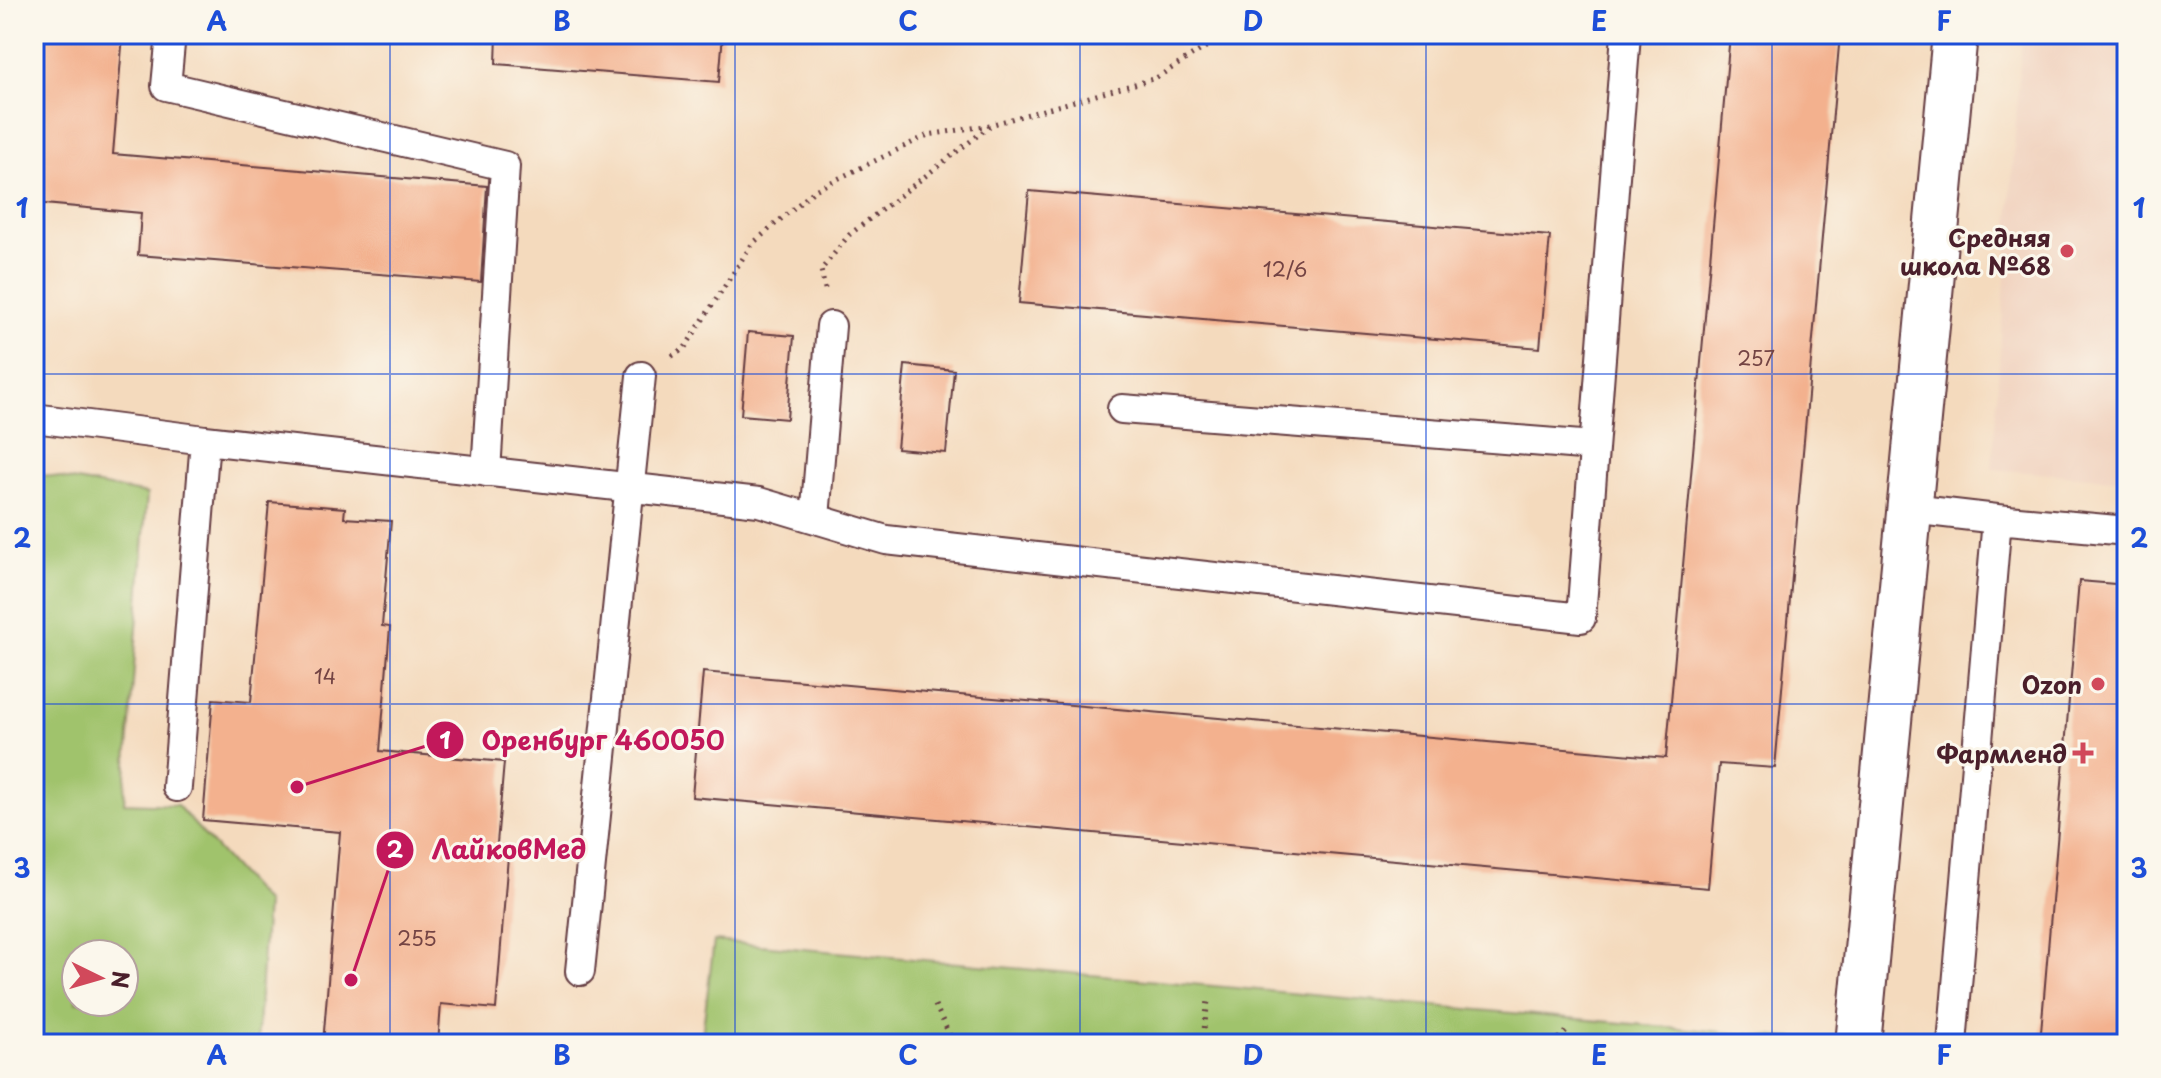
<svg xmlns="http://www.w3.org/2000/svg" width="2161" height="1078" viewBox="0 0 2161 1078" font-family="'Playpen Sans',sans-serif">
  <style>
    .built { fill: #f0d0bc }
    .green { fill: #a0c36c; stroke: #75714c; stroke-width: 2; fill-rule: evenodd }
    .building { fill: #f3b18e }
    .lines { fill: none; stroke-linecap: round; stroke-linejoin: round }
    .lane-casing { stroke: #643b41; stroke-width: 32 }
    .street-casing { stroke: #643b41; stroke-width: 48 }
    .path { stroke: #643b41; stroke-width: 5; stroke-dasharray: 2 6; stroke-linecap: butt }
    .lane { stroke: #fff; stroke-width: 28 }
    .street { stroke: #fff; stroke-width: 44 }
    .grid { fill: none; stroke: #1d4ed8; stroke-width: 2; stroke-opacity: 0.55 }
    .poi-dot { fill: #d1495b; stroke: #fbf7ec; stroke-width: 3 }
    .labels { text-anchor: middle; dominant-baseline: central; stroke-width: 6; stroke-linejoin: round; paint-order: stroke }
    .number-label { font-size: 20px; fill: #744444 }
    .poi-label { font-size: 24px; font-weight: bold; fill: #4a1f2b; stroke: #fbf7ec; text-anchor: end }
    .leader { fill: none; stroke: #c2185b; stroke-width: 3 }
    .callout-dot { fill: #c2185b; stroke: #fbf7ec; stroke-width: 3 }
    .mark-label { font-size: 24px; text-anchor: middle; font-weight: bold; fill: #fff }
    .callout-label { font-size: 26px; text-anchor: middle; font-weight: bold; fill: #c2185b; stroke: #fbf7ec; stroke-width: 6; stroke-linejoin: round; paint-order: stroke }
    .neatline { fill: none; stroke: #1d4ed8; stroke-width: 3 }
    .grid-label { font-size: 26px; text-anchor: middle; font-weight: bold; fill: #1d4ed8 }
  </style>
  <rect width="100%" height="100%" fill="#fbf7ec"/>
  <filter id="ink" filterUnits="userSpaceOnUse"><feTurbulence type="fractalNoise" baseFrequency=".0125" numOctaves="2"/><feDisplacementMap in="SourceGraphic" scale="16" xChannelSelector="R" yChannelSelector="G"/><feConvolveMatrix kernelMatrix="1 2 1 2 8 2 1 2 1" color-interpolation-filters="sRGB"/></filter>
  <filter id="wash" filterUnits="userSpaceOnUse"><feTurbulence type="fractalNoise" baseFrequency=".006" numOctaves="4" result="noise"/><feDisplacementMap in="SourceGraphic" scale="32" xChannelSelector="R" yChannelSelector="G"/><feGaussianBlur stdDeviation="1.8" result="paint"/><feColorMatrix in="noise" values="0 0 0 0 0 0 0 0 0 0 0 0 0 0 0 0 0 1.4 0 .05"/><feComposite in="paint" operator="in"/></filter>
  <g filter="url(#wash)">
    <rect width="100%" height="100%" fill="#f4dabd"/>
    <path class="built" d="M2022 34H2127V480L1992 469Z"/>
    <path class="green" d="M34 473 147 494 124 803 177 805 266 903 257 1044H34ZM76 954H124V1002H76Z
      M714 941 1833 1042V1044H701Z"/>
    <g id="blocks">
      <path class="building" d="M34 34H123L113 154 487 186 481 282 138 255 141 213 34 203Z
        M497 34H723L719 82 496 64Z
        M1730 34H1840L1775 768 1719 764 1708 888 692 797 703 672 1666 758Z
        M1029 191 1550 236 1540 348 1019 303Z
        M748 332 794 336 787 419 741 415Z
        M905 365 954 370 946 453 897 449Z
        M269 502 345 508 344 518 391 521 382 626 390 627 380 751 504 762 496 855 508 856 496 1009 441 1004 438 1044H323L340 832 203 820 213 699 251 702Z
        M2079 581 2127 585V1044H2040Z"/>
    </g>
  </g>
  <g filter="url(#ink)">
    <use href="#blocks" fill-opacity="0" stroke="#643b41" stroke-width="2"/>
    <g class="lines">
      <g class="lane-casing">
        <path id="lane" d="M171 34 166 86 505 166 486 472
          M1122 409 1594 446
          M34 418 205 440 177 787
          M205 440 759 502 886 540 1581 618 1626 34
          M1911 509 1997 519
          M815 518 831 326
          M580 971 641 376
          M1952 1044 1997 519 2127 531"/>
      </g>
      <g class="street-casing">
        <path id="street" d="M1858 1044 1955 34"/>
      </g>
      <path class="path" d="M825 289 821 270 849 235 990 126
        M672 356 684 349 752 244 815 190 928 135 990 125 1156 78 1227 34
        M935 1005 954 1044
        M1202 1044 1208 1001
        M1553 1044 1566 1032"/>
      <use href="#lane" class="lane"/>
      <use href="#street" class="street"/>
    </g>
  </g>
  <path class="grid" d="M390 34V1044M735 34V1044M1080 34V1044M1426 34V1044M1772 34V1044M34 374H2127M34 704H2127"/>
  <g class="poi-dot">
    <circle cx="2067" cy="251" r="8"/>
    <circle cx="2098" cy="684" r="8"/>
    <path d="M2079 741h8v8h8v8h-8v8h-8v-8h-8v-8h8z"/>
  </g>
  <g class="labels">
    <g class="number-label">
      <text x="1285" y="269">12/6</text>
      <text x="1756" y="358">257</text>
      <text x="325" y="676">14</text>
      <text x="417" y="938">255</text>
    </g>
    <g class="poi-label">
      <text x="2051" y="237">Средняя<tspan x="2051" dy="28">школа №68</tspan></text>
      <text x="2082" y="684">Ozon</text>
      <text x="2067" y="753">Фармленд</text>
    </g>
  </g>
  <path class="leader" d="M297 787L445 740M351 980L395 850"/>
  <g class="callout-dot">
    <circle cx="297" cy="787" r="8"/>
    <circle cx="351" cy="980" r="8"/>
    <circle cx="445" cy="740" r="20"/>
    <circle cx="395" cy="850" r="20"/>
  </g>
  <g class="mark-label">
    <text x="445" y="749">1</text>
    <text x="395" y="858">2</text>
  </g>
  <g class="callout-label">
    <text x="603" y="750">Оренбург 460050</text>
    <text x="509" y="859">ЛайковМед</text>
  </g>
  <rect width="2161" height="1078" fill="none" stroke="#fbf7ec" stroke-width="88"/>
  <g transform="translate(100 978) rotate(95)"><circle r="38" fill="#fbf7ec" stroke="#b4a19f" stroke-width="2"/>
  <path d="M0-6L14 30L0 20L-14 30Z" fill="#d1495b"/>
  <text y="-12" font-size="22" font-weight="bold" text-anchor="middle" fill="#4a1f2b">N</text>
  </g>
  <rect x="44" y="44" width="2073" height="990" class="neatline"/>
  <g class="grid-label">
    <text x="217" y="31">A</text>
    <text x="562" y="31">B</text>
    <text x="908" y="31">C</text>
    <text x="1253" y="31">D</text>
    <text x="1599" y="31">E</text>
    <text x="1944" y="31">F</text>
    <text x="22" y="218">1</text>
    <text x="2139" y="218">1</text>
    <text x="22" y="548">2</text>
    <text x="2139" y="548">2</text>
    <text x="22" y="878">3</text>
    <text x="2139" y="878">3</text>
    <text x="217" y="1065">A</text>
    <text x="562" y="1065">B</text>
    <text x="908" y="1065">C</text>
    <text x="1253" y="1065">D</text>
    <text x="1599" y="1065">E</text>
    <text x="1944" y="1065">F</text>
  </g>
</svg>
